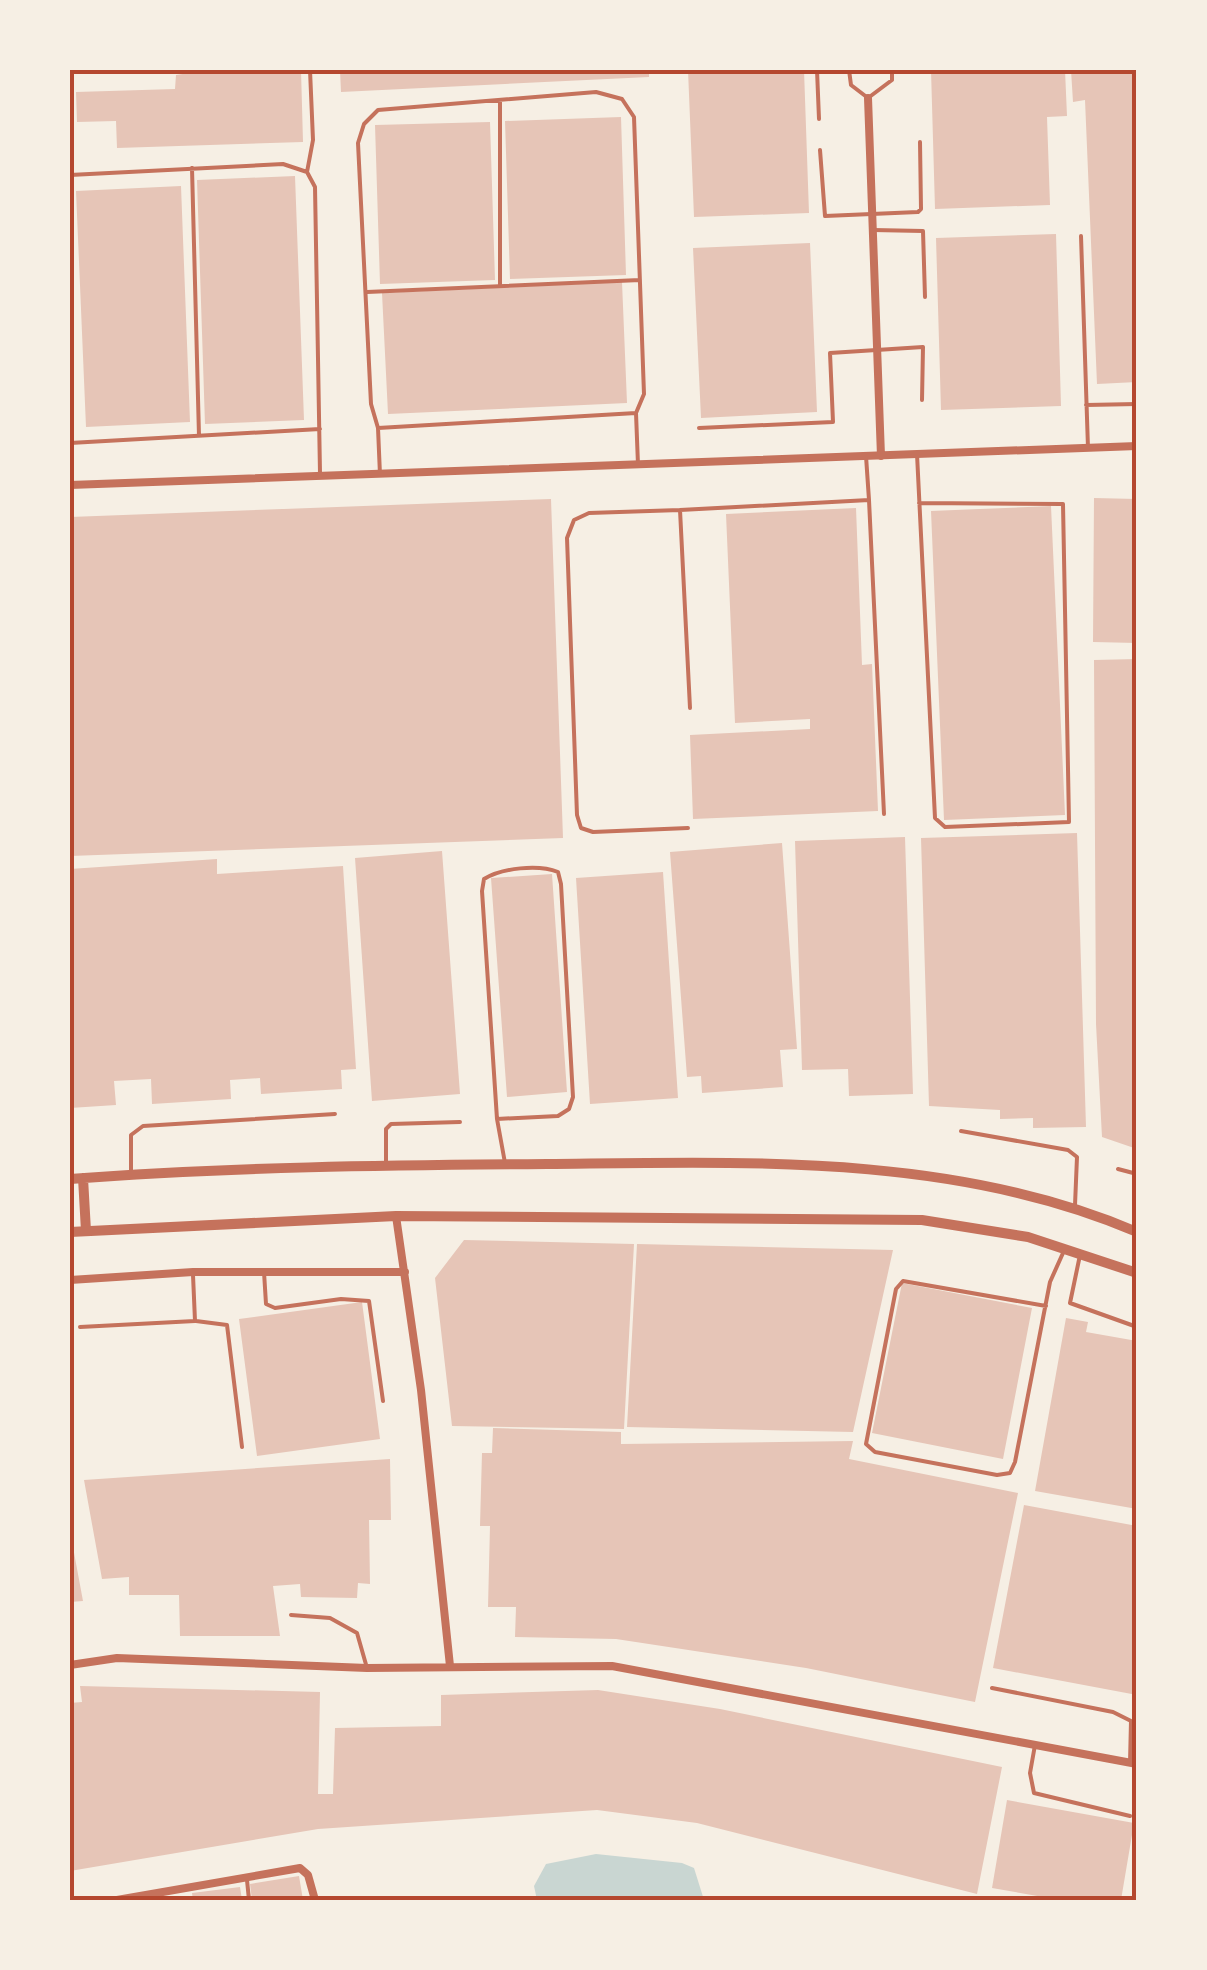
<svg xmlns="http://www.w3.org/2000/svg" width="1207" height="1970" viewBox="0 0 1207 1970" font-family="Montserrat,sans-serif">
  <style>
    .water { fill: #c9d6d2 }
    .building { fill: #e6c5b7 }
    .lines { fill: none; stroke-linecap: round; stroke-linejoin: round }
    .service { stroke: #c5725c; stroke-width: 4 }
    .minor { stroke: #c5725c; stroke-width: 8 }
    .tertiary { stroke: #c5725c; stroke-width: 10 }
    .neatline { fill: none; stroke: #b5482f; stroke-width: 4 }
  </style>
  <rect width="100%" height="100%" fill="#f6efe4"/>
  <path class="water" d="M596 1854 682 1863 694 1868 704 1900H537L534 1886 546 1864Z"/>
  <path class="building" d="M209 70H301L303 142 117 148 116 121 77 122 76 92 175 89 176 75Z
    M340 70H649V77L341 92Z
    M688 70H804L809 213 694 217Z
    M931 70H1065L1067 116 1047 117 1050 205 935 209Z
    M1071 70H1137V382L1097 384 1085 100 1073 102Z
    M621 117 626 275 510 279 505 121Z
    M490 122 495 280 380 284 375 125Z
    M295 176 304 420 205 424 197 180Z
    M181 186 190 422 86 427 76 191Z
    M1056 234 1061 406 941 410 936 238Z
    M810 243 817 412 701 418 693 248Z
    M622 282 627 403 388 414 382 293Z
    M1094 498 1137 499V643L1093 642Z
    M551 499 563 838 70 856V517Z
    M1051 506 1065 815 944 820 931 511Z
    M856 508 862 665 872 664 878 811 693 819 690 735 810 729V719L735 723 726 514Z
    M1137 659V1149L1102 1137 1096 1024 1094 660Z
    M1077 833 1086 1127 1033 1128V1118L1000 1119V1110L929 1106 921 838Z
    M905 837 913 1094 849 1096 848 1069 802 1070 795 841Z
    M782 843 797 1049 780 1050 783 1087 702 1093 701 1076 687 1077 670 852Z
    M442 851 460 1094 372 1101 355 858Z
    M217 859V874L343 866 356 1069 341 1070 342 1089 261 1094 260 1078 230 1080 231 1099 152 1104 151 1079 114 1081 116 1105 70 1108V869Z
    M663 872 678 1098 590 1104 576 878Z
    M552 874 567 1092 507 1097 491 878Z
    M464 1240 634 1244 624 1429 452 1426 435 1278Z
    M637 1244 893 1250 853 1432 627 1427Z
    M902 1283 1032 1308 1003 1459 872 1433Z
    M362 1302 380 1439 257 1456 239 1319Z
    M1066 1318 1088 1322 1086 1332 1137 1341V1509L1035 1491Z
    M493 1428 621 1432V1444L853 1441 849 1459 1018 1493 975 1702 806 1668 616 1639 515 1637 516 1607H488L490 1526H480L482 1453H492Z
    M390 1459 391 1520H369L370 1584 358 1583 357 1598 301 1597 300 1584 273 1586 280 1636H180L179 1595H129V1577L102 1579 84 1480Z
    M1024 1505 1137 1526V1695L993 1668Z
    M70 1531 83 1601 70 1602Z
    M80 1686 320 1692 318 1794H333L335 1728 441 1726V1695L598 1690 720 1709 1002 1767 977 1894 697 1823 597 1810 318 1829 70 1871V1703L82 1702Z
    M1007 1800 1134 1823 1121 1900H1060L992 1888Z
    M299 1876 303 1900H252L250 1884Z
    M240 1887 242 1900H193L192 1893Z"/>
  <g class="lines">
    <path class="service" d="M310 70 313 140 307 172 315 187 320 473
      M817 70 819 119
      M849 70 851 85 868 98 892 80V70
      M500 101V286
      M820 150 825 216 918 212 921 209 920 142
      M192 168 199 436
      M70 175 283 164 307 172
      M873 230 923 231 925 297
      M1081 236 1088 448
      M367 292 640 280
      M1086 405 1137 404
      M378 428 636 413
      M699 428 833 422 830 353 923 347 922 400
      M70 443 320 429
      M917 454 935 818 945 827 1069 822 1063 504 919 503
      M380 475 378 428 371 404 358 143 364 124 378 110 596 92 622 99 634 117 644 394 636 413 638 465
      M869 500 884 814
      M680 510 589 513 574 520 567 538 577 815 581 828 593 832 688 828
      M690 708 680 510 869 500 866 456
      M497 1119 558 1116 569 1109 573 1097 561 884 558 872C538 864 502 868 484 879L482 891 497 1119 505 1163
      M961 1131 1068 1150 1077 1157 1075 1205
      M386 1164V1129L391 1124 460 1122
      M1118 1169 1137 1174
      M131 1174V1135L143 1126 335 1114
      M1080 1255 1070 1303 1137 1327
      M264 1272 266 1304 275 1308 341 1299 369 1301 383 1401
      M1046 1306 903 1281 896 1289 866 1444 875 1452 997 1475 1010 1473 1015 1462 1050 1282 1063 1253
      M196 1321 227 1325 242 1447
      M80 1327 195 1321 193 1275
      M291 1615 330 1618 357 1633 367 1668
      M992 1688 1113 1712 1131 1721 1130 1763
      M1035 1745 1030 1773 1034 1793 1130 1816
      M247 1880 249 1900"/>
    <path class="minor" d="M868 98 881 456
      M70 485 1137 446
      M396 1216 421 1390 450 1666
      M70 1280 193 1272H405
      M70 1665 117 1658 367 1668 612 1666 1137 1764
      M117 1900 300 1868 308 1875 315 1900"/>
    <path class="tertiary" d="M83 1178 86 1231
      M70 1179C229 1167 388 1165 547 1164 743 1162 954 1153 1137 1232
      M70 1232 396 1216 922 1220 1028 1237 1137 1273"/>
  </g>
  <rect width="1207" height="1970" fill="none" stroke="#f6efe4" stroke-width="145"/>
  <rect x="72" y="72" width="1062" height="1826" class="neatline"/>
</svg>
